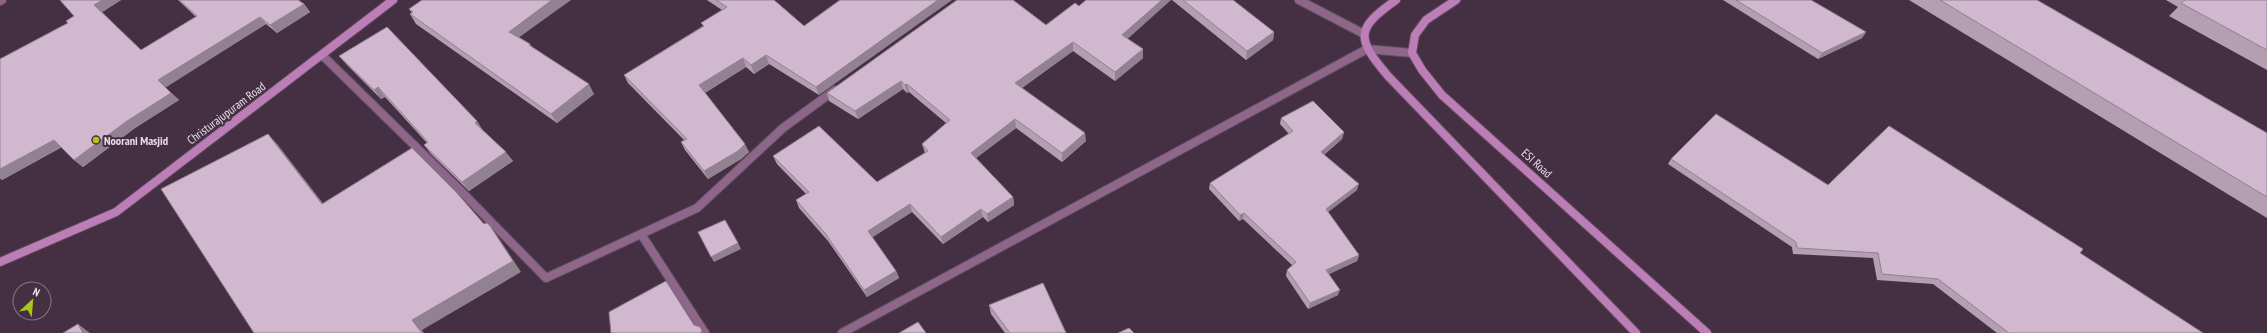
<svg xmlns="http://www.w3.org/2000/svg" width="2267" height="333" viewBox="0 0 2267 333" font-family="'PT Sans Narrow',sans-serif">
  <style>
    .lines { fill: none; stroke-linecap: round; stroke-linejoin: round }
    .street-casing { stroke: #5f4c5d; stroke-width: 10 }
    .secondary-casing { stroke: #5f4c5d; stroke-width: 10 }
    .street { stroke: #8d6689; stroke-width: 8 }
    .secondary { stroke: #bd7eb7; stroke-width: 8 }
    .wall { fill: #b49eb1 }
    .shaded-wall { fill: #928190 }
    .building { fill: #d1b8ce; stroke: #928190 }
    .poi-dot { fill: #aac718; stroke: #443042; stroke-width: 1.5 }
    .labels { text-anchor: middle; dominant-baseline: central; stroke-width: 4; stroke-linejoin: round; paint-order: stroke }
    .street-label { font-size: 12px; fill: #ebdee9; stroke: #443042 }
    .poi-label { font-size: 12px; font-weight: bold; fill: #ebdee9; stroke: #443042; text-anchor: start }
  </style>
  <rect width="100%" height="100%" fill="#443042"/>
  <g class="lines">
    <g class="street-casing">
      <path id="street" d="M1299 0 1364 34
        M0 1 2 0
        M322 55 458 188 546 278 697 208 783 128 835 90
        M641 234 705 333
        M842 333 1367 49 1412 53"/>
    </g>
    <g class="secondary-casing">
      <path id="secondary" d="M1396 0C1355 29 1356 38 1388 76L1636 333
        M1456 0 1426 20 1415 35 1412 53 1422 70 1442 95 1707 333
        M0 262 116 212 393 0"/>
    </g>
    <use href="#street" class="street"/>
    <use href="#secondary" class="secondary"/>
  </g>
  <path class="wall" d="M60 0H121L102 12 141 50 196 17 178 0H298L304 4 310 12 277 33 266 24 165 87 179 100 135 128 83 167 74 160 62 147 2 180 1 179H0V59L68 23 74 16Z
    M707 0H774L804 26 819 95 769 64 754 74 746 67 705 93 749 152 741 159 708 179 685 150 681 142 684 140 628 83 624 75 703 26 701 23 722 10Z
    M1172 0H1233L1274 32 1273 40 1246 60Z
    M1723 0H1811L1866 32 1862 38 1818 59Z
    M1909 0H2037L2267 133V218Z
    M2166 0H2267V70L2169 16 2178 7Z
    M409 9 519 37 530 44 532 47 594 94 557 123 416 24 410 14 412 13Z
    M1046 25 1128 39 1143 49V58L1115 81 1073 51 1022 88 1086 141 1062 162 1016 128 976 158 1013 197 1014 205 988 222 983 217 943 244 912 212 872 237 896 271 899 278 867 297 828 241 799 208 796 200 806 194 777 164 773 156 877 182 925 153 922 144 946 123 909 92 907 93 903 89 858 119 829 101 827 93Z
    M339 56 477 121 483 131 513 161 469 191 431 154 424 145 427 143 385 97 381 99 347 65Z
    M1281 118 1344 132 1342 139 1324 155 1357 190 1328 212 1359 255 1357 261 1329 274 1338 295 1308 309 1286 276 1287 270 1293 266 1243 219 1239 221 1209 189 1210 183 1289 134 1280 124Z
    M1671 159 1828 185 2080 253 2203 333H1997L1933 284 1877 280 1873 258 1793 254 1792 247 1668 164Z
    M989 305 1066 333H1005L991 314Z"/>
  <path class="shaded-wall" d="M102 0H121L101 13 94 5Z
    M552 0H571L514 41 509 32Z
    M938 0H952L819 95 816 87Z
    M1162 0H1171L1122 44V35Z
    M304 4 310 12 277 33 270 25Z
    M260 17 266 24 165 88 158 80Z
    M1274 32 1273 40 1246 60 1247 51Z
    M1866 32 1862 38 1818 59 1822 53Z
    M1073 42V51L1016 92 1015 83Z
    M1143 49V58L1115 81V72Z
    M766 55 769 64 754 74 751 65Z
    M743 58 746 67 703 94 699 85Z
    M901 81 903 89 858 119 855 111Z
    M589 84 594 94 557 123 551 114Z
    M907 84 909 92 907 93 905 85Z
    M378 87 385 97 381 99 374 90Z
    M171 93 179 100 135 128 83 167 74 160 127 121Z
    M1015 119 1016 128 972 161 971 153Z
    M477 121 483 131 475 123Z
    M1344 132 1342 139 1320 158 1321 152Z
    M1085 133 1086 141 1062 162V153Z
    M268 134 278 145 332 215 322 204Z
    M54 140 62 147 2 180 1 179H0V169Z
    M745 144 749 152 741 159 708 179 704 171Z
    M506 152 513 161 469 191 462 182Z
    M1359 184 1357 190 1324 215 1326 209Z
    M1013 197 1014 205 988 222 987 214Z
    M910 204 912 212 870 239 868 231Z
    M981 209 983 217 943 244 941 237Z
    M1244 213 1243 219 1239 221 1240 215Z
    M490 226 498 237 521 272 422 330 424 333H422L412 320Z
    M738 243 741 249 714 262 711 257Z
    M1359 255 1357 261 1325 276 1326 270Z
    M896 271 899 278 867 297 864 290Z
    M1340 290 1338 295 1308 309 1310 303Z
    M78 324 90 333H83Z"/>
  <path class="building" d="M60 0H102L94 5 141 50 197 16 179 0H298L304 4 270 25 260 17 158 80 171 93 127 121 74 160 54 140 0 169V59L68 23 66 21 74 16Z
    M422 0H552L509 32 530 44 529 45 589 84 551 114 410 14 413 12 409 9Z
    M716 0H774L804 26 840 0H938L816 87 766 55 751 65 743 58 699 85 745 144 738 151 704 171 681 142 687 139 624 75 704 26 701 23 727 7Z
    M957 0H1013L1046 25 1075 3 1079 6 1086 0H1162L1122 35 1143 49 1115 72 1073 42 1015 83 1085 133 1062 153 1015 119 971 153 1013 197 987 214 981 209 941 237 910 204 868 231 896 271 864 290 825 233 796 200 809 192 773 156 819 126 877 182 928 151 922 144 950 120 907 84 905 85 901 81 855 111 827 93Z
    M1183 0H1233L1274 32 1247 51Z
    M1736 0H1811L1866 32 1822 53Z
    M1940 0H2037L2267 133V197Z
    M2185 0H2267V50L2181 3Z
    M387 27 477 121 475 123 506 152 462 182 424 145 428 142 378 87 374 90 339 56Z
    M1313 101 1344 132 1321 152 1359 184 1326 209 1359 255 1326 270 1340 290 1310 303 1287 270 1296 262 1244 213 1240 215 1210 183 1293 131 1281 118Z
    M1716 114 1828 185 1889 126 2083 249 2080 253 2203 333H2009L1938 279 1882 274 1878 253 1797 248 1796 242 1671 159Z
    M268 134 322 204 412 148 456 192 484 224 487 223 490 226 513 261 412 320 422 333H254L161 189Z
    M725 220 738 243 711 257 698 232Z
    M666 281 694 325 700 327 702 331 700 333H611L609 312Z
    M1043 283 1066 333H1010L989 305Z
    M918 322 926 333H899Z
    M78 324 83 333H63Z
    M1129 328 1134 333H1118Z"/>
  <circle class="poi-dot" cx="96" cy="140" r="4"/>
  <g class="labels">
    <g class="street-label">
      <text transform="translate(226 113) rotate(-37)">Christurajupuram Road</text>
      <text transform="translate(1537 163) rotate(42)">ESI Road</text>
    </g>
    <g class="poi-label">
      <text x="104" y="140">Noorani Masjid</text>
    </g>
  </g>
  <g transform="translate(32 301) rotate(26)"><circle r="19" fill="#443042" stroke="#877685"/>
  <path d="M0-3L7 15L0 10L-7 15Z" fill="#aac718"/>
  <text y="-6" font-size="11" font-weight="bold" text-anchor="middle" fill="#ebdee9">N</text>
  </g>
</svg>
